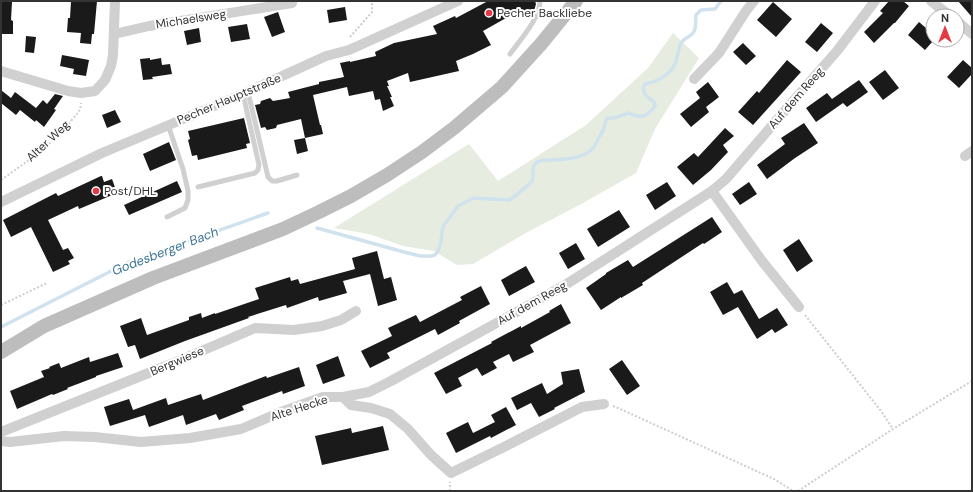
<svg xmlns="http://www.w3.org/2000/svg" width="973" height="492" viewBox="0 0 973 492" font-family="'DM Sans',sans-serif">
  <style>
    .green { fill: #e6ecdf }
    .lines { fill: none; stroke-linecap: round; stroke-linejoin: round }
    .stream { stroke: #cfe2ee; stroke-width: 3.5 }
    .building { fill: #1a1a1a }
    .path { stroke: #cdcdcd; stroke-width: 2; stroke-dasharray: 2 2; stroke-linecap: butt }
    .service { stroke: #d0d0d0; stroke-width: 5 }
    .minor { stroke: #d0d0d0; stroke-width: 10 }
    .secondary { stroke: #bdbdbd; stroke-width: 14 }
    .poi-dot { fill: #e63946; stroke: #fff; stroke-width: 1.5 }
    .labels { text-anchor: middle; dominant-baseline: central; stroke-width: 4; stroke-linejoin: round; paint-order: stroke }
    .poi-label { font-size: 12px; fill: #333; stroke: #fff; text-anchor: start }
    .street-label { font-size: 12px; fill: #333; stroke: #fff }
    .water-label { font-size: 13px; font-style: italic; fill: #3f7597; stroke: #fff }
  </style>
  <rect width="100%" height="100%" fill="#fff"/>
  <path class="green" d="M673 33 699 58 655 129 636 173 583 203 524 234 473 264 457 265 434 251 403 246 369 234 334 228 469 144 498 181 586 125 648 68Z"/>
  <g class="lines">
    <path class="stream" d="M317 228 404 252 420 256H431L435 255 438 251 441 242 442 231 444 225 458 206 474 198 509 200C512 199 531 183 532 181 535 175 530 168 536 163 540 159 548 160 553 160 566 159 585 159 594 147 595 145 597 142 598 139 603 132 604 129 606 120L608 118H614L629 113C641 119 647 117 655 106L654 102C648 98 640 92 645 84 657 82 670 75 675 64 678 57 678 49 681 43 684 38 690 37 693 33 697 29 695 20 696 15L701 10 715 9 721 1
      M1 327 127 263 268 213"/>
  </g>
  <path class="building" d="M1 1 12 2 11 20 13 21V34H1Z
    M71 1H97L94 34H92L91 44 80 43 81 33 67 32 68 18H70Z
    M488 1H535L536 4 534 11 522 18 517 14 514 15 513 14 483 31 491 45 473 54 456 61 459 71 410 82 408 73 387 81 389 86H387L392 97H390L394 106 383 111 380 99 375 100 373 91 349 96 347 87 313 95 320 125H321L323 134 305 138 301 119 277 125 276 128 267 130 265 127 261 128 255 105 260 104 261 101 270 98 273 101 290 98 288 92 319 84V82L344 77 340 63 350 61V62L376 56 375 52 394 43 437 34 433 26 455 16 456 18Z
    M889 1H903L909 6 895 23H894L874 43 864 32 883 13 880 11Z
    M958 1H972V17Z
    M773 2 792 19 776 37 757 20Z
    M345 7 347 20 329 23 327 10Z
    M278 12 285 32 272 37 264 17Z
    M919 22 933 34V41L925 50 908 35Z
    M821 23 833 33 817 52 805 42Z
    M247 24 250 39 231 42 228 27Z
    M199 28 201 42 187 45 184 31Z
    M26 36 36 37 34 53 25 52Z
    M743 43 756 56 746 65 733 52Z
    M62 55 89 60 86 76 73 74 74 69 60 66Z
    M150 58V60L161 58 162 65 170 64 172 74 152 77 153 79 143 80 140 59Z
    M787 60 801 72 753 125 738 112 757 91 759 93Z
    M963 60 972 68V74L959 88 947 77Z
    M885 70 899 88 883 100 869 82Z
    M859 80 868 92 847 107 843 103 816 122 806 108 827 93 832 99Z
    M708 82 719 97 706 107 709 112 691 127 680 114 700 98 696 92Z
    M1 90 11 98 15 92 36 108 43 100 47 104 55 94 63 96 54 109 56 110 44 127 36 120 35 122 20 110 16 115 1 103Z
    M115 110 121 122 107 128 102 115Z
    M244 118 250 143 246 144 247 148 198 160 197 155 192 156 188 140 190 139 188 131Z
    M804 123 818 143 795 158 767 179 757 165 785 144 781 138Z
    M725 128 734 136 723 145 728 152 711 170 693 185 677 167 694 153 698 157Z
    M305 138 308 151 297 154 294 140Z
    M169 142 176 160 150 171 143 154Z
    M101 176H102L104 182 112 179 117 193 79 209 78 206 48 220 63 250 68 248 74 258 68 261 70 264 53 272 31 227 11 237 3 220 56 193 58 196Z
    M177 181 182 192 129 215 124 205Z
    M667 182 676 196 655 210 646 195Z
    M749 182 757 194 740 205 732 194Z
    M619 210 630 227 598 247 587 229Z
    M712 217 722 232 704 244 703 243 642 283 643 285 621 298V297L601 310 586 288 606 274V273L628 260 633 267Z
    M799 239 813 261 797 272 783 250Z
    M576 243 585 259 568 269 559 253Z
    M377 251 384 279 391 277 397 300 378 306 370 274 343 281 347 293 319 301 318 297 287 308 286 305 248 317 249 318 185 341 140 359 135 345 128 347 120 326 141 318 147 335 189 320V317L201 313 202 318 215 313V314L259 299 255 288 290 277 291 281 298 279 300 284 355 269 352 258Z
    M526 266 535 282 509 296 501 280Z
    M727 282 734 294 742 290 759 319 777 308 788 325 775 333 772 329 757 339 738 307 723 315 710 292Z
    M481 286 490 304 459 321 460 323 438 335 435 329 387 353 390 358 370 368 361 351 392 336 388 328 416 315 420 322 462 300 460 297Z
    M561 304 571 323 530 345 534 352 513 362 509 354 493 362 497 368 482 376 477 368 458 378 462 386 446 394 434 373 492 343 491 342 521 326V328L550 312 549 311Z
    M118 353 123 367 96 376V377L67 388 68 389 53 395 52 394 17 409 10 391 44 377 41 371 50 368 49 367 59 363 61 368 89 357 90 362Z
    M338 356 345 376 323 384 316 365Z
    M622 360 640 386 627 395 609 369Z
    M299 367 305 386 283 394 282 391 242 406 244 410 219 420 216 414 186 425 183 415 149 427 145 415 110 426 104 407 129 399 133 410 166 398 168 405 201 394 203 400 266 376 267 378Z
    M579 369 585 392 554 408 555 409 539 417 531 403 517 410 511 398 542 383 547 394 563 384 561 372Z
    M506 407 516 425 491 438 490 436 456 453 446 433 468 422 473 433 495 422 491 415Z
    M383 426 389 450 322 465 315 436 351 428 352 433Z"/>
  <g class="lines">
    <path class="path" d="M350 37 372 12V1
      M1 180C26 162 51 146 71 121 76 115 81 111 81 103
      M1 305 47 283
      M805 315 881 411 893 429
      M613 406 618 408 774 479 793 491
      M450 491V482
      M798 491 893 429 972 381"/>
    <path class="service" d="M510 54C520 40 540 18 540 1
      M248 92 268 177 272 181H277L297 175
      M198 187 255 173 258 170 259 165 243 94
      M167 217 185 208 188 200V191L183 169 168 125"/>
    <path class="minor" d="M931 1 950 16
      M957 21 972 34
      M114 34 149 26 292 3
      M1 71 68 91 81 93 95 91 105 80 111 66 113 55 115 1
      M694 79 719 53 746 11 754 1
      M965 156 972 151
      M712 191 762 261 799 307
      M1 202 102 153 243 94 326 56 349 50 458 1
      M343 397 351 405 371 408 390 414 408 429 431 455 451 473 506 446 582 407 604 404
      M1 432 176 362 255 328 294 330 322 326 341 320 356 311
      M1 441 10 442 64 436 95 437 141 442 190 438 241 429 281 412 323 397H343L369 392 391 381 562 287 712 191 726 179 801 92 837 51 875 1"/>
    <path class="secondary" d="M1 352 44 326 153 278 283 229 319 212 351 196 387 175 422 152 454 128 502 87 541 44 576 1"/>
  </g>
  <g class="poi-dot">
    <circle cx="489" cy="13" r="4"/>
    <circle cx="96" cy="191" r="4"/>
  </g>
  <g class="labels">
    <g class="poi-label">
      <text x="497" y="13">Pecher Backliebe</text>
      <text x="104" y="191">Post/DHL</text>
    </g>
    <g class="street-label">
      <text transform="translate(191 19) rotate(-9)">Michaelsweg</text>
      <text transform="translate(796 98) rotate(-49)">Auf dem Reeg</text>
      <text transform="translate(229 99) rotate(-23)">Pecher Hauptstraße</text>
      <text transform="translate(48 141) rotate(-43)">Alter Weg</text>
      <text transform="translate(532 303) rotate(-29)">Auf dem Reeg</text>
      <text transform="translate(177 361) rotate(-23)">Bergwiese</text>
      <text transform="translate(299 408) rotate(-18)">Alte Hecke</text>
    </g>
    <g class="water-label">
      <text transform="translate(165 251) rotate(-21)">Godesberger Bach</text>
    </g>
  </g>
  <rect width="973" height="492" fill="none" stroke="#333333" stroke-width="4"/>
  <g transform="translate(945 28)"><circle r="19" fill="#ffffff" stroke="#adadad"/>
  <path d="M0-3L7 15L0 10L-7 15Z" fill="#e63946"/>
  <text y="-6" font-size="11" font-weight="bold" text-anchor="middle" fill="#333333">N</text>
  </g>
</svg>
